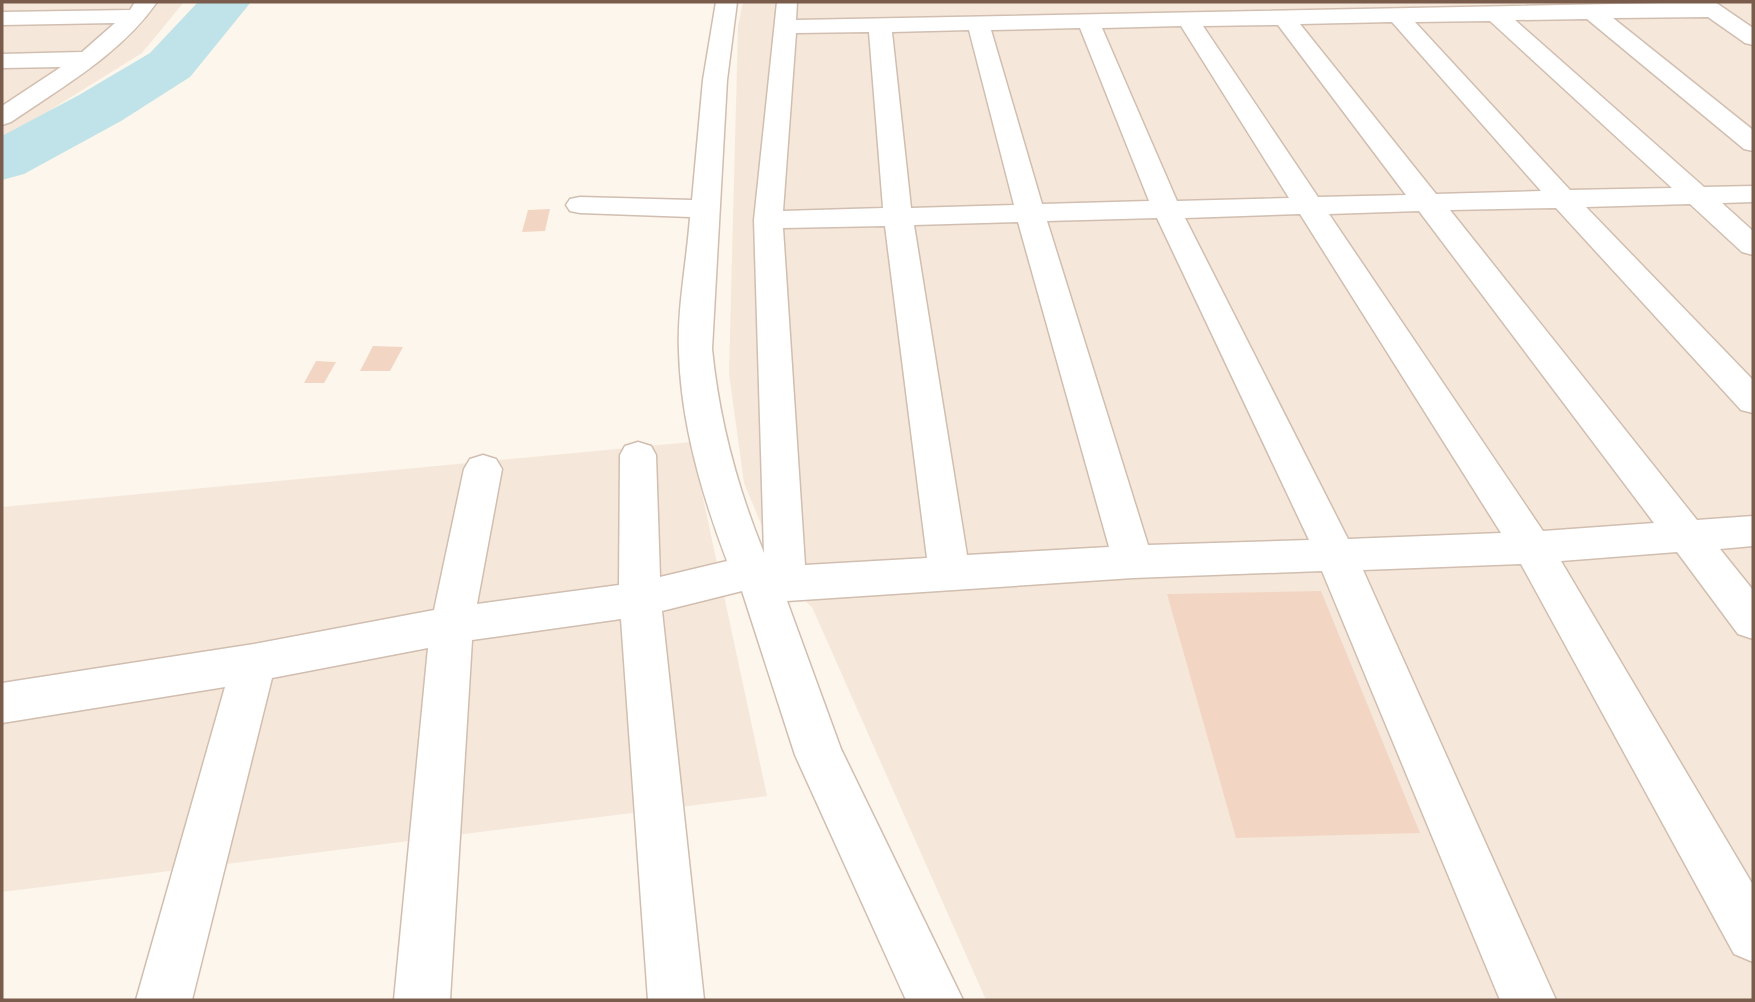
<svg xmlns="http://www.w3.org/2000/svg" width="1755" height="1002" viewBox="0 0 1755 1002" font-family="Manrope,sans-serif">
  <style>
    .residential { fill: #f5e8da }
    .lines { fill: none; stroke-linecap: round; stroke-linejoin: round }
    .river { fill: #bfe3e8; fill-rule: evenodd }
    .building { fill: #f3d5c3 }
    .minor-casing { stroke: #d1beb0; stroke-width: 3 }
    .minor { fill: #fff; fill-rule: evenodd }
  </style>
  <rect width="100%" height="100%" fill="#fdf6ec"/>
  <path class="residential" d="M2 2H184L142 53 2 140Z
    M743 2H1753V1000H986L812 607 786 584 744 483 729 374 738 26Z
    M691 442 767 796 2 892V507Z"/>
  <g class="lines">
    <path class="river" d="M198 2H251L190 77 121 121 24 174 2 180V136L79 95 150 53Z"/>
  </g>
  <path class="building" d="M550 209 545 231 522 232 528 210Z
    M373 346 403 347 390 371H360Z
    M316 361 336 362 324 383H304Z
    M1321 591 1420 833 1236 838 1167 594Z"/>
  <g class="lines">
    <g class="minor-casing">
      <path id="minor" d="M135 2H157C121 54 62 87 11 122L2 125V106L61 67 2 68V54L82 52 115 23 2 25V12L130 10Z
        M716 2H737L727 80 712 349C719 419 737 487 764 553L754 220 777 2H797L796 20 1715 2 1753 28V45L1745 43 1708 17 1613 18 1753 130V151L1744 149 1587 19 1515 20 1704 187 1753 186V202L1722 203 1753 231V255L1742 252 1690 204 1586 207 1753 380V413L1741 410 1556 208 1450 210 1697 520 1753 516V546L1720 549 1753 590V639L1738 634 1677 552 1561 561 1753 885V962L1734 954 1521 564 1363 570 1556 1000H1500L1322 571 1133 578 787 601 841 749 963 1000H906L795 755 742 591 662 611 704 1000H648L621 619 472 640 450 1000H394L428 648 272 678 192 1000H136L225 687 2 723V683L254 644 434 610 464 469 470 459 483 455 496 459 502 469 477 604 619 585 620 455 625 446 638 442 651 446 656 455 660 577 727 561C702 495 681 424 679 352 677 309 687 260 690 217L580 213 570 211 566 205 570 199 580 197 692 200 703 80ZM1490 21 1672 188 1570 190 1415 22ZM1392 22 1541 191 1436 194 1300 24ZM1278 25 1406 195 1318 197 1203 26ZM1181 26 1289 198 1177 201 1102 28ZM1080 28 1149 201 1042 204 991 30ZM969 30 1014 205 911 208 892 32ZM869 32 883 208 783 211 796 33ZM1419 211 1654 523 1543 531 1329 214ZM1300 214 1501 533 1348 539 1185 218ZM1157 218 1309 540 1148 545 1047 221ZM1018 222 1109 547 967 555 914 225ZM885 226 927 558 805 565 783 228Z"/>
    </g>
    <use href="#minor" class="minor"/>
  </g>
  <rect width="1755" height="1002" fill="none" stroke="#7a5c4d" stroke-width="7"/>
</svg>
